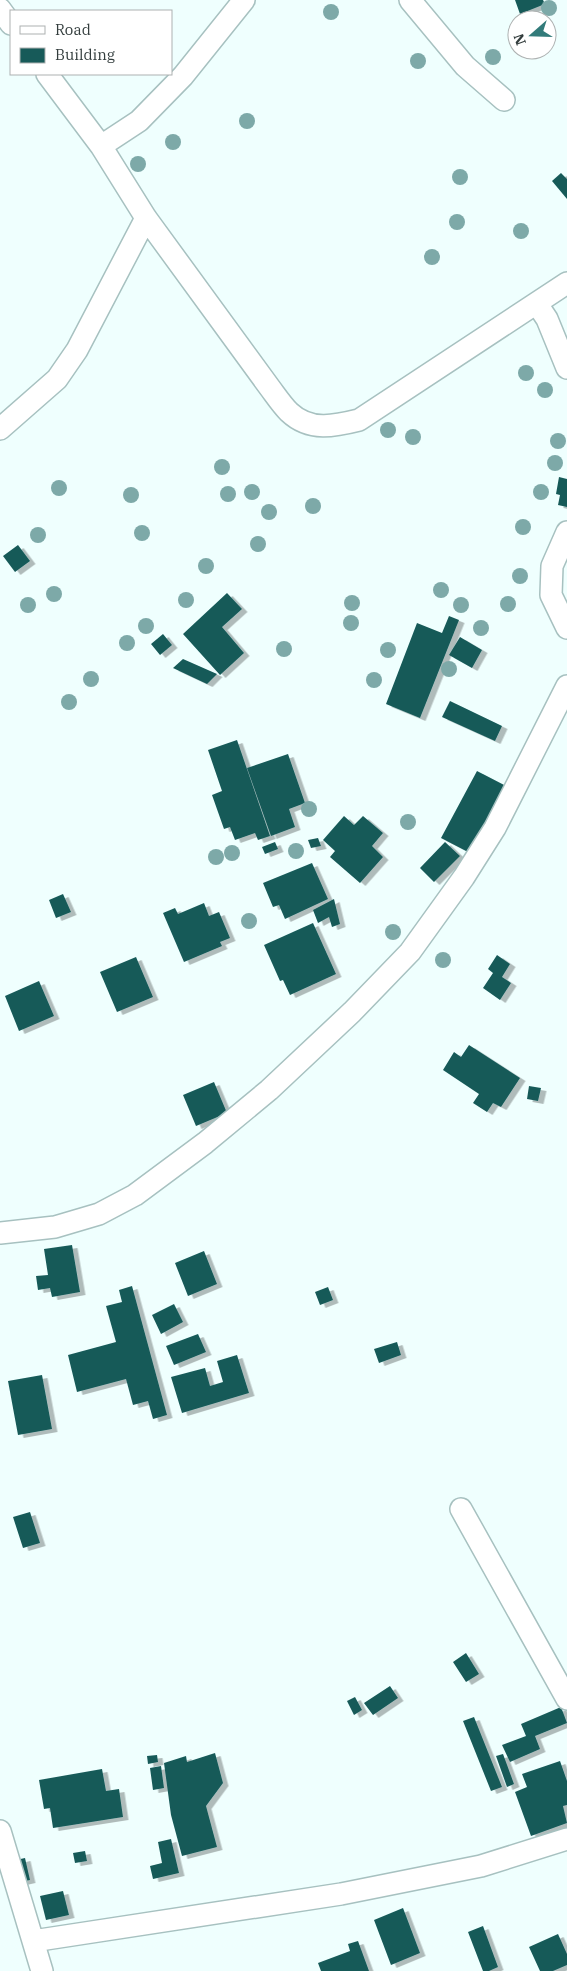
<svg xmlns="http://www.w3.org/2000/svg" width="567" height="1971" viewBox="0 0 567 1971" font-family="'IBM Plex Serif',serif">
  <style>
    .building { fill: #175a59; filter: url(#shadow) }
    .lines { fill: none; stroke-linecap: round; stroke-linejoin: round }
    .street-casing { stroke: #a7c1c0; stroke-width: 24 }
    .street { stroke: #fff; stroke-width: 21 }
    .tree { fill: #7da9a8 }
  </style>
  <defs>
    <filter id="shadow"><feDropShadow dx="5.5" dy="3" stdDeviation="0" flood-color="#0004"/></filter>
  </defs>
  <rect width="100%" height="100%" fill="#effffe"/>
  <path class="building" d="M515 0H543L545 4 520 14Z
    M561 173 567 179V199L552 181Z
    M559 477 567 479V507L558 505 560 495 556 494Z
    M18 545 30 561 15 572 3 556Z
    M227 593 242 609 222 627 244 653 220 675 183 634Z
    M449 616 459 620 420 718 386 704 417 623 442 633Z
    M163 634 172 645 160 655 151 644Z
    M460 637 482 650 472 668 449 655Z
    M183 659 217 674 207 684 173 668Z
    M450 701 502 726 495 741 442 717Z
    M237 740 270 836 258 840 255 833 235 840 230 827 224 829 212 795 222 791 208 750Z
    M288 754 305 803 289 809 295 827 271 836 247 768Z
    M477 771 506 786 470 853 441 838Z
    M344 816 354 825 363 816 383 833 372 846 383 857 360 883 330 857 335 851 323 840Z
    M318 838 321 846 311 848 308 840Z
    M275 842 278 849 265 854 262 847Z
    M445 842 460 856 434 882 420 868Z
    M312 863 328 899 285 919 279 905 273 907 263 883Z
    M63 894 71 912 56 918 49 900Z
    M334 899 340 924 332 927 329 917 318 923 313 910Z
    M204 903 209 916 219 912 230 938 220 942 222 946 184 962 163 913 175 908 178 914Z
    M313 923 336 974 290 995 283 980 280 981 264 945Z
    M497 955 510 964 502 977 511 983 500 1000 483 988 493 973 488 969Z
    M136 957 153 997 117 1012 100 972Z
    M39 981 54 1016 19 1031 5 996Z
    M469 1045 520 1078 501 1107 493 1103 487 1112 473 1103 479 1094 443 1070 454 1052 461 1057Z
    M214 1082 227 1113 196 1126 183 1095Z
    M529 1086 541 1088 538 1101 527 1099Z
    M72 1245 80 1292 52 1297 50 1288 38 1290 36 1276 48 1275 44 1249Z
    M204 1251 217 1284 188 1296 175 1263Z
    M132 1286 167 1415 153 1419 148 1401 133 1405 126 1379 77 1392 68 1355 116 1342 106 1306 122 1302 119 1290Z
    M328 1287 333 1300 320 1305 315 1292Z
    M174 1304 183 1322 161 1334 152 1315Z
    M198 1334 206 1352 174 1365 166 1346Z
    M397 1342 401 1355 379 1363 374 1349Z
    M237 1355 249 1393 182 1413 171 1377 205 1368 210 1386 223 1382 217 1361Z
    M42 1375 52 1429 18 1435 8 1381Z
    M30 1512 40 1543 23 1548 13 1517Z
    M466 1653 479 1674 466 1682 453 1662Z
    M390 1686 398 1698 373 1715 364 1703Z
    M355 1697 362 1710 354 1715 347 1701Z
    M561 1707 567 1723 535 1736 540 1749 510 1762 502 1745 526 1736 521 1724Z
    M474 1717 502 1787 491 1791 463 1721Z
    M215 1753 223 1783 206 1806 217 1847 182 1856 171 1815 164 1763 186 1756 187 1762Z
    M503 1754 514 1784 507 1787 496 1756Z
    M157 1755 158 1762 148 1764 147 1756Z
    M560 1761 567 1781V1805L563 1806 567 1823 531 1836 515 1792 527 1787 522 1774Z
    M161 1766 164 1788 153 1790 150 1768Z
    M102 1769 106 1791 119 1789 123 1817 53 1828 50 1808 44 1809 39 1780Z
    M171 1839 179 1873 153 1879 150 1866 162 1863 158 1842Z
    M85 1851 87 1861 75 1863 73 1853Z
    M25 1858 30 1880 21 1882 16 1860Z
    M63 1891 69 1915 46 1920 40 1896Z
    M403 1908 420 1953 391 1965 374 1920Z
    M483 1926 498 1967 489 1971H483L468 1932Z
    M558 1934 567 1954V1965L553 1971H540L529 1947Z
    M358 1941 369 1971H321L318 1963 350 1951 348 1944Z"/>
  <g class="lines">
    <g class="street-casing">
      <path id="street" d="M410 0 465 66 504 100
        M0 9 11 24
        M47 74 101 146 146 218 270 388C276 396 282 405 289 412 310 432 335 426 359 420L567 283
        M101 146 139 121 183 76 244 0
        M537 304 547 319 567 368
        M0 429 57 379 77 350 146 218
        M567 532 552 566 551 595 567 628
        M0 1233 55 1227 99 1214 135 1195 205 1143 269 1090 352 1012 410 952 464 877 495 828 567 686
        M461 1509 567 1699
        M0 1831 42 1971
        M33 1941 341 1894 481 1866 567 1839"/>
    </g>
    <use href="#street" class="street"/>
  </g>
  <g class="tree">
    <circle cx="549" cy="8" r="8"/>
    <circle cx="331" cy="12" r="8"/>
    <circle cx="493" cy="57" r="8"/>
    <circle cx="418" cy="61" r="8"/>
    <circle cx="247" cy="121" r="8"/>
    <circle cx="173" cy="142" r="8"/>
    <circle cx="138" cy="164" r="8"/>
    <circle cx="460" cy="177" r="8"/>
    <circle cx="457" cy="222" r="8"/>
    <circle cx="521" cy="231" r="8"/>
    <circle cx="432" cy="257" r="8"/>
    <circle cx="526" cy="373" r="8"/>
    <circle cx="545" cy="390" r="8"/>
    <circle cx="388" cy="430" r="8"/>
    <circle cx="413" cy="437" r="8"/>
    <circle cx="558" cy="441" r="8"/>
    <circle cx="555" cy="463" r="8"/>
    <circle cx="222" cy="467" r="8"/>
    <circle cx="59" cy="488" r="8"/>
    <circle cx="252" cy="492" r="8"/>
    <circle cx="541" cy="492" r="8"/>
    <circle cx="228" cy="494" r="8"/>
    <circle cx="131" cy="495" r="8"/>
    <circle cx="313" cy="506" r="8"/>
    <circle cx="269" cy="512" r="8"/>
    <circle cx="523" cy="527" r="8"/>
    <circle cx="142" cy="533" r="8"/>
    <circle cx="38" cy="535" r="8"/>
    <circle cx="258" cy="544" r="8"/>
    <circle cx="206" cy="566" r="8"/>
    <circle cx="520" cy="576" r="8"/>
    <circle cx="441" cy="590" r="8"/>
    <circle cx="54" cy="594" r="8"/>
    <circle cx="186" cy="600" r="8"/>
    <circle cx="352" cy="603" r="8"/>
    <circle cx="508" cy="604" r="8"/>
    <circle cx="28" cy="605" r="8"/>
    <circle cx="461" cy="605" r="8"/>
    <circle cx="351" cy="623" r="8"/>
    <circle cx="146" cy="626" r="8"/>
    <circle cx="481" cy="628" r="8"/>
    <circle cx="127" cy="643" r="8"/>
    <circle cx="284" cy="649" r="8"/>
    <circle cx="388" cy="650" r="8"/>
    <circle cx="449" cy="669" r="8"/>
    <circle cx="91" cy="679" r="8"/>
    <circle cx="374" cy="680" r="8"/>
    <circle cx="69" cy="702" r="8"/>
    <circle cx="309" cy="809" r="8"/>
    <circle cx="408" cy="822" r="8"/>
    <circle cx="296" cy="851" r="8"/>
    <circle cx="232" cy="853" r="8"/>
    <circle cx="216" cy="857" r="8"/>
    <circle cx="249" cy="921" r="8"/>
    <circle cx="393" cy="932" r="8"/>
    <circle cx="443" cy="960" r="8"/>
  </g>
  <rect x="10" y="10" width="162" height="65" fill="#ffffff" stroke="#adb1b1"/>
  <rect x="20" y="26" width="25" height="8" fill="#ffffff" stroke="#adb1b1"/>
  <text x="55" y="35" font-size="15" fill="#333d3d">Road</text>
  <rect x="20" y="48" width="25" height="15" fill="#175a59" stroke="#adb1b1"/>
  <text x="55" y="60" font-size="15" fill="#333d3d">Building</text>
  <g transform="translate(532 35) rotate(250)"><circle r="24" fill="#ffffff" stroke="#adb1b1"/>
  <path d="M0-4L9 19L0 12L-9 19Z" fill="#327b7a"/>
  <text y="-8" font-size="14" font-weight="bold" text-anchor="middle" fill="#333d3d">N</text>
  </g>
</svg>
